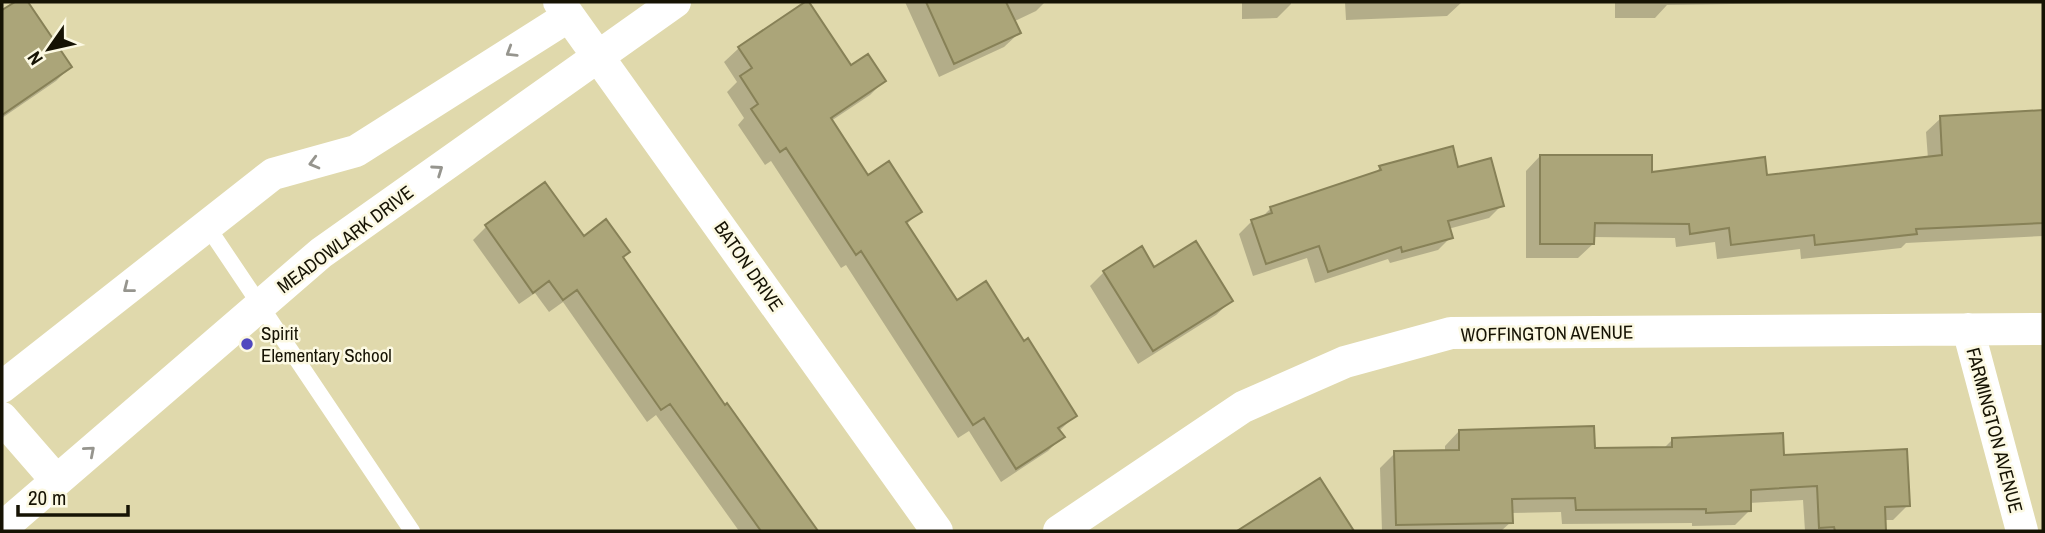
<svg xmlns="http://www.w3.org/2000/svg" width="2045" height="533" viewBox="0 0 2045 533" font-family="'Archivo Narrow',sans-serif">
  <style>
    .shadow { fill: #0003 }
    .building { fill: #aba579; stroke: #878157; stroke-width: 2 }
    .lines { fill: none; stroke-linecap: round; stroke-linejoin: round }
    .lane { stroke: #fff; stroke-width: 16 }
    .street { stroke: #fff; stroke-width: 32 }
    .oneway { stroke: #96958e }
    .poi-dot { fill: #5048bf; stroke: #fcf9e3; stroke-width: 2.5 }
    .labels { text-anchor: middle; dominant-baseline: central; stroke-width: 5; stroke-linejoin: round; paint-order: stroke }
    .street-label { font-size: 19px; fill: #161304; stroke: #fcf9e3 }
    .poi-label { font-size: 19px; fill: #161304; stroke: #fcf9e3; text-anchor: start }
  </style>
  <rect width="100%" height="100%" fill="#e0d9ac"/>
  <path class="shadow" d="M18 2H26L70 67 56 81 2 118V13Z
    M905 2H1045L1036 11 1013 22 1019 33 1004 47 939 77Z
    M1242 2H1291V4L1277 18 1242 19Z
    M1345 2H1462L1447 16 1346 20Z
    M1615 2H1853L1667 5 1655 18H1615Z
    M807 3 850 68 884 81 870 95 831 121 867 177 920 211 906 225 956 303 1075 416 1059 431 1062 437 1048 451 1001 482 969 431 958 438 846 265 841 268 771 161 765 165 738 125 744 118 727 92 737 82 724 62 739 48Z
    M2043 112V236L1906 243 1901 248 1801 259 1800 249 1717 259 1715 242 1676 247 1675 238 1593 237V244L1578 258H1526V171L1540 156 1650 174 1766 177 1928 159 1926 132 1941 118Z
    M1380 168 1457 169 1502 205 1489 218 1448 229 1451 237 1438 250 1390 263 1388 259 1315 283 1307 258 1253 276 1239 234 1252 221 1261 218 1271 208 1374 174Z
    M545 185 583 238 621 258 724 408 727 406 816 531H739L656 415 647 422 563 302 549 312 535 293 519 304 473 240 486 227Z
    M1154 270 1231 301 1216 315 1138 364 1090 286 1104 272Z
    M1459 431 1593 449 1664 448 1673 439 1783 457 1908 505 1893 520H1884V531H1805L1803 500 1749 503 1750 510 1735 525 1692 526V523L1562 524 1561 512 1510 513 1511 522 1501 531H1382L1380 468 1395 453 1445 452V446Z
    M1320 481 1352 531H1240Z"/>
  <path class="building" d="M15 2H28L72 67 2 115V10Z
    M805 2H809L851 65 868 54 886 81 831 118 868 175 889 161 922 212 906 222 957 300 986 281 1024 341 1028 338 1077 416 1058 428 1065 437 1016 469 984 418 973 425 861 251 856 255 786 148 780 152 751 109 758 104 740 76 752 68 738 47Z
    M926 2H1006L1021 33 954 64Z
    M2043 110V223L1916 229 1917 234 1815 245 1814 235 1731 245 1729 228 1690 234 1689 224 1595 223 1594 244H1540V155H1652V172L1765 157 1767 175 1942 155 1940 116Z
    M1453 146 1458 167 1491 158 1504 206 1448 221 1453 238 1402 252 1401 247 1328 272 1319 246 1266 264 1251 220 1272 213 1270 207 1381 170 1379 166Z
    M545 182 584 236 606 219 630 252 623 257 725 405 727 403 818 531H761L670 404 661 410 577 290 563 300 549 281 533 293 485 225Z
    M1196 241 1233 301 1153 351 1103 271 1142 246 1154 267Z
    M1594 426 1595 448 1672 447V438L1783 433 1784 455 1907 449 1910 506 1885 507 1886 531H1835L1834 527 1819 528 1817 486 1751 490V511L1706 513V509L1576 510 1575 498 1512 499 1513 523 1396 525 1394 451 1459 450V430Z
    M1320 478 1354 531H1237Z"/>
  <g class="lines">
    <path class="lane" d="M207 226 412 531"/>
    <path class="street" d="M559 2 937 531
      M1968 329 2022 531
      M2 387 273 174 356 151 569 16
      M2 418 56 480
      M2 528 321 253 675 2
      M1059 531 1243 407 1345 362 1451 333 2043 329"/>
  </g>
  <defs><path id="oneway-chevron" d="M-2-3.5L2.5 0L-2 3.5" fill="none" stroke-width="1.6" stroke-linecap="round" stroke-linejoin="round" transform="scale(1.75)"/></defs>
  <g class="oneway">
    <use href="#oneway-chevron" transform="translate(511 52) rotate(148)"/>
    <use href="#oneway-chevron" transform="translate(314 163) rotate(165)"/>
    <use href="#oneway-chevron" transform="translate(438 170) rotate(-35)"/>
    <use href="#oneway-chevron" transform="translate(128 288) rotate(142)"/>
    <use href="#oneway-chevron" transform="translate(90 451) rotate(-41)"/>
  </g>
  <circle class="poi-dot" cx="247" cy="344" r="7"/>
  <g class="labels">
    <g class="street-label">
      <text transform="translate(345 239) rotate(-37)">MEADOWLARK DRIVE</text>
      <text transform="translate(749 266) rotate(55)">BATON DRIVE</text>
      <text transform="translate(1547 333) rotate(-1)">WOFFINGTON AVENUE</text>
      <text transform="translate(1995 430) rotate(75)">FARMINGTON AVENUE</text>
    </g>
    <g class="poi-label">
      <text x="261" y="333">Spirit<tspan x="261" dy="22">Elementary School</tspan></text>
    </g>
  </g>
  <rect width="2045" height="533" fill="none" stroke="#161304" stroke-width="7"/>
  <g transform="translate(49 49) rotate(236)" stroke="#fcf9e3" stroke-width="5" paint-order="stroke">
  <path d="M0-5L12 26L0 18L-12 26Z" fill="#161304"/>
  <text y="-10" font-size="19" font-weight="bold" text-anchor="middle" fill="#161304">N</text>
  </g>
  <path d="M18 505v10h110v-10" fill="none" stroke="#161304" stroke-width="3.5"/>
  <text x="28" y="505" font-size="21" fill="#161304" stroke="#fcf9e3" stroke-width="5" paint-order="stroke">20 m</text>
</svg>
